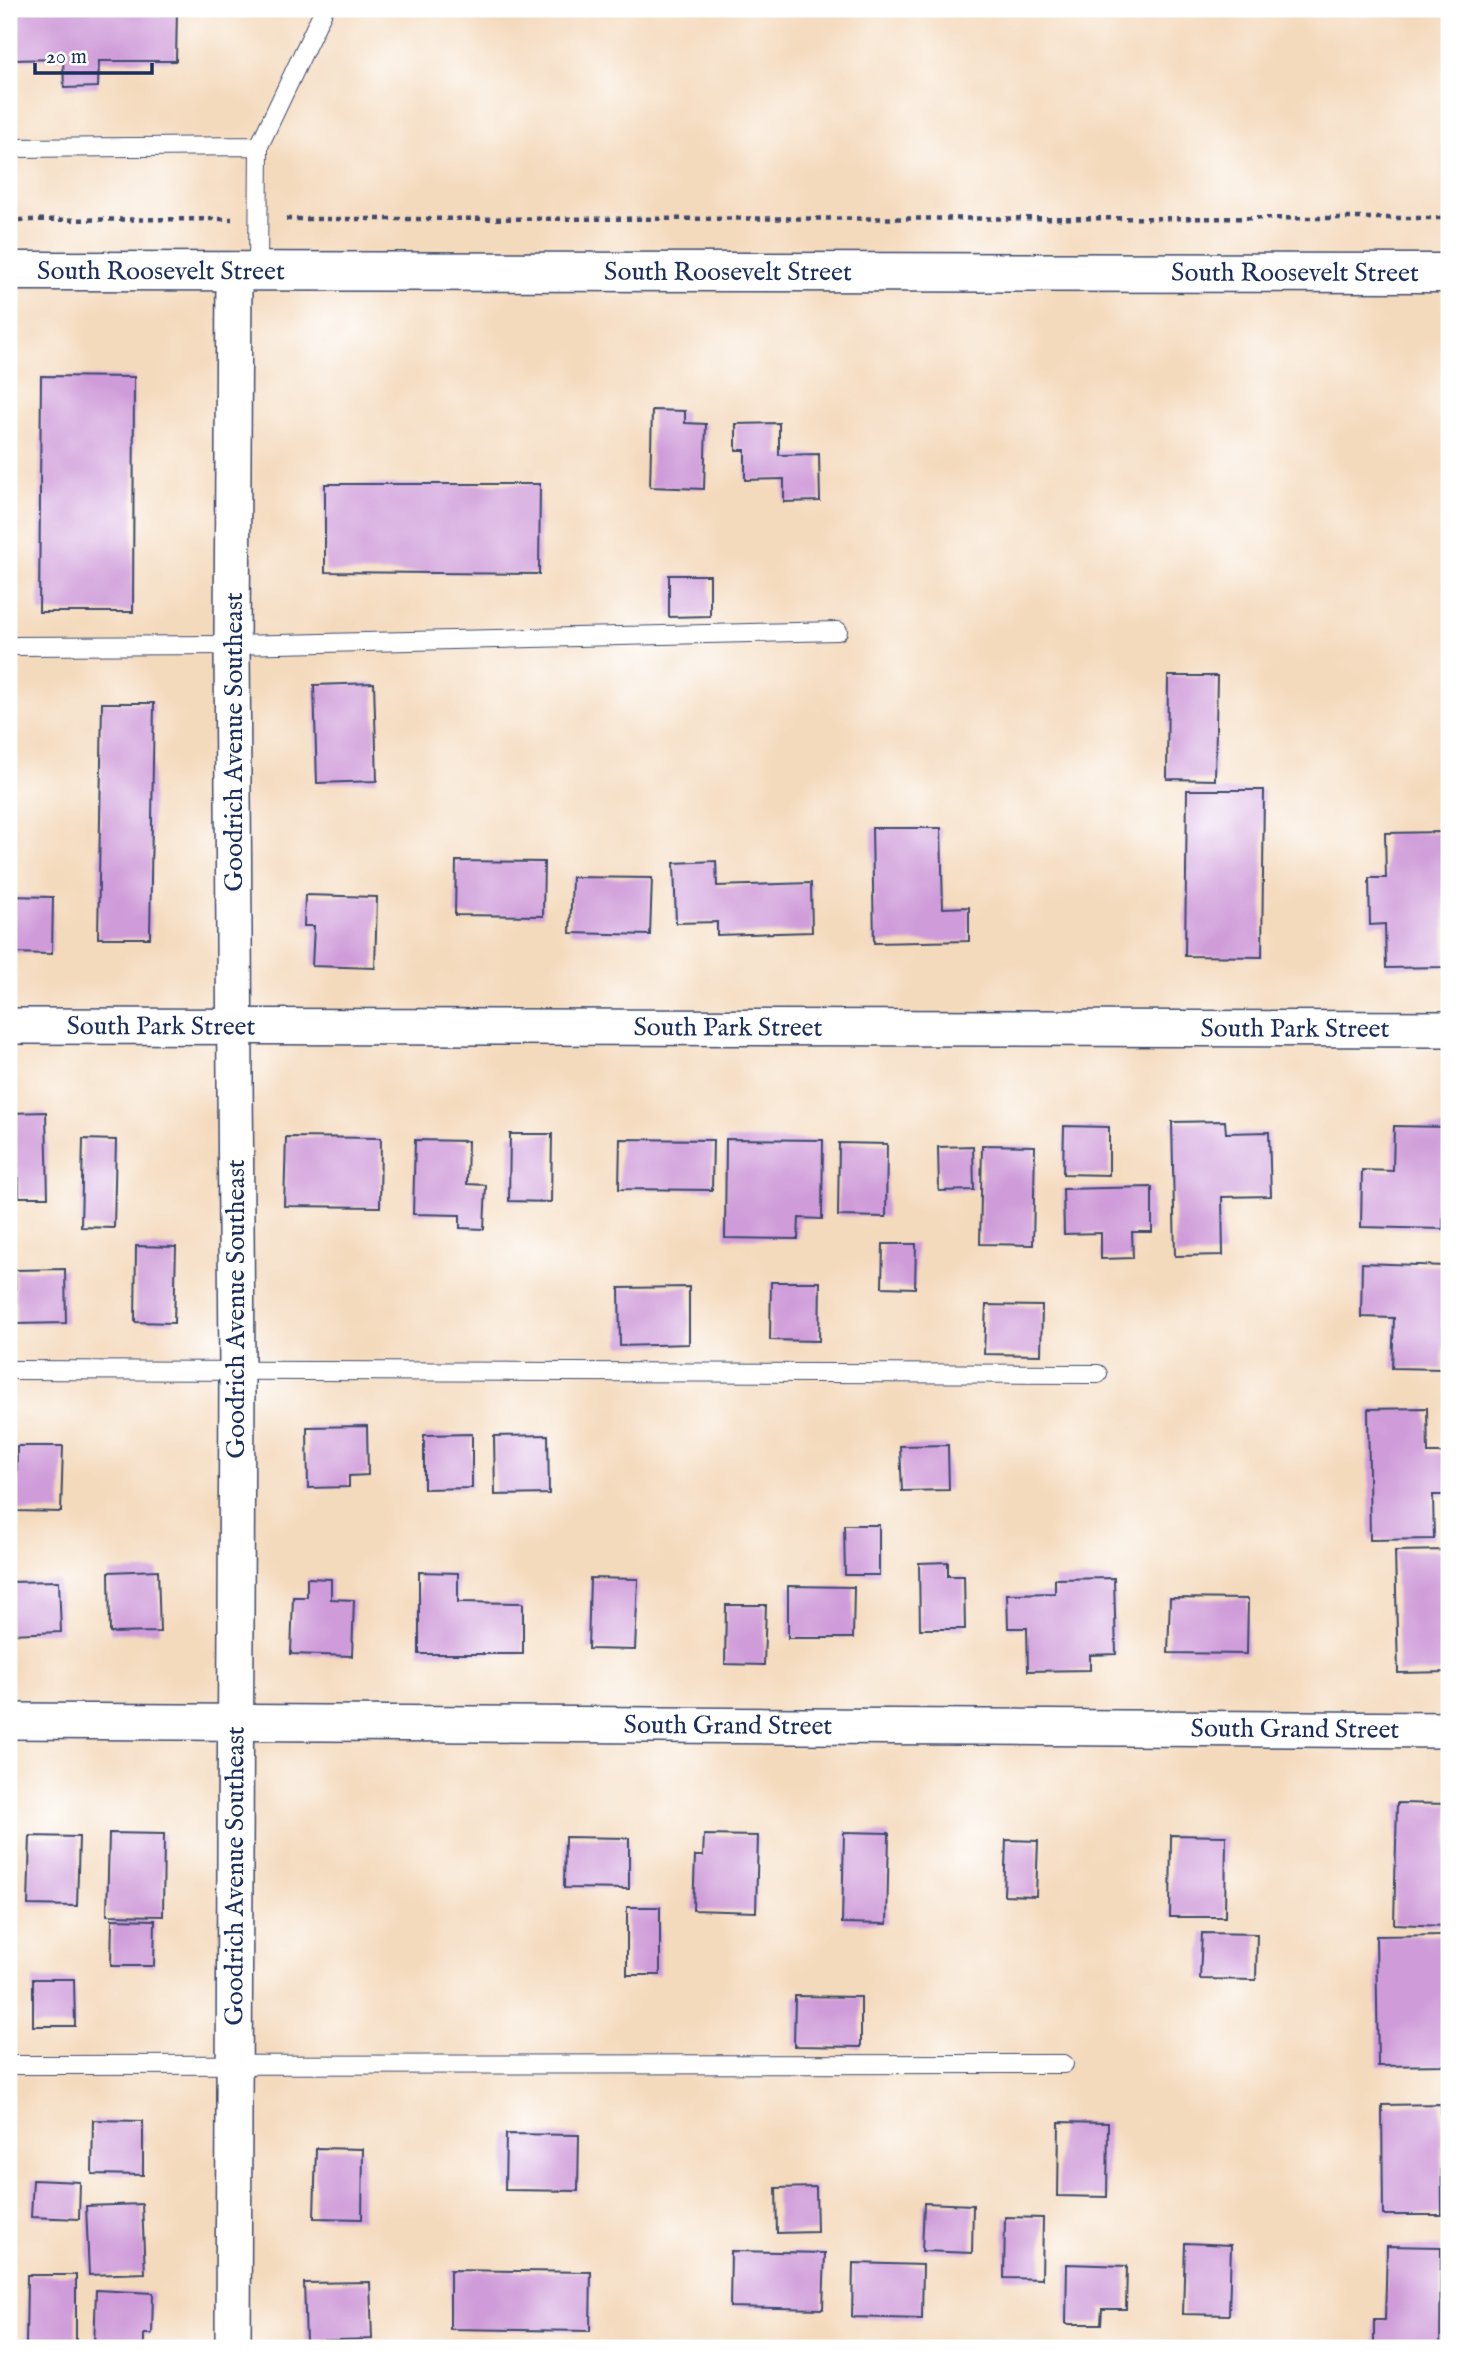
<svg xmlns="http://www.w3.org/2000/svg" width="1458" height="2357" viewBox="0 0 1458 2357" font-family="'IM FELL English',serif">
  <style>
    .building { fill: #cf9bd9 }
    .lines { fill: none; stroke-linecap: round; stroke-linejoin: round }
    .service-casing { stroke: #3c496c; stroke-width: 20 }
    .minor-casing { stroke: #3c496c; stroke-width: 38 }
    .tertiary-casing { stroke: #3c496c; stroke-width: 41 }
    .path { stroke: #3c496c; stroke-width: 4.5; stroke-dasharray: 5 5; stroke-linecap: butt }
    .service { stroke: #fff; stroke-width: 18 }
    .minor { stroke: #fff; stroke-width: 35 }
    .tertiary { stroke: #fff; stroke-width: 38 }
    .labels { text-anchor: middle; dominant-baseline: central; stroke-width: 7; stroke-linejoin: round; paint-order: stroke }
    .street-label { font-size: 26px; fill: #1b2f5e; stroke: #fff }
  </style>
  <rect width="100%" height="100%" fill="#fff"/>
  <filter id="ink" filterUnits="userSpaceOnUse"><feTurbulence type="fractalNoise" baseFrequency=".0143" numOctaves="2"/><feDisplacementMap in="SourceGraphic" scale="14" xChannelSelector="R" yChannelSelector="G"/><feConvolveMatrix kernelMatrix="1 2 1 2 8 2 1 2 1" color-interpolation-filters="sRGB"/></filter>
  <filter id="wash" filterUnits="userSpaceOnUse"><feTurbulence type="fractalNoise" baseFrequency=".00686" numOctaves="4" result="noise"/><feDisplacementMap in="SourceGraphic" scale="28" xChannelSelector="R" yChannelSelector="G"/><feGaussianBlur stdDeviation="1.57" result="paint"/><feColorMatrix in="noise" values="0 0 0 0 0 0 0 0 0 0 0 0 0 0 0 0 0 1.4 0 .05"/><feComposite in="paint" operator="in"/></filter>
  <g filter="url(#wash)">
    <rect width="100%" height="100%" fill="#f4dabd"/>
    <g id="blocks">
      <path class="building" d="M9 9H177L176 61H99L98 87 64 88 63 59 9 60Z
        M41 376 134 377 133 612H39Z
        M652 410 685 411V423L706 424 704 489 650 487Z
        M779 423V455L819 454 820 501 784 502V479L745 480V450H736V424Z
        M325 484H540L539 574 325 572Z
        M669 575H710V616L669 617Z
        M1168 676H1217L1215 780 1167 779Z
        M374 683 377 781 317 783 314 685Z
        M102 703H154L150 938H98Z
        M1187 790H1264L1262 957 1185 956Z
        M872 828H941L943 908 969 907V941L874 943Z
        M1443 832 1445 967 1386 968 1385 924 1370 925 1369 878H1386L1385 833Z
        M456 861 544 862 543 916 455 915Z
        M716 861 717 886 811 883 812 932 717 935V922L676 923 674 863Z
        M572 877 652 878 650 935 570 933Z
        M305 895 377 897 375 968 312 966 314 926H304Z
        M9 896 53 897 52 954 9 953Z
        M46 1112 48 1197H19V1178H9V1113Z
        M1225 1121 1226 1133 1269 1132 1271 1196 1222 1197 1223 1255 1175 1256 1172 1122Z
        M1064 1126 1109 1127V1175L1063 1174Z
        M1394 1126 1446 1127 1443 1229 1361 1227 1362 1170 1393 1171Z
        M510 1134H552L551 1202 509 1201Z
        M286 1137 381 1138 380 1207 284 1206Z
        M83 1139 116 1140 114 1228 81 1227Z
        M620 1139 713 1140 712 1190 619 1189Z
        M726 1139 823 1140 822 1219 799 1218 798 1239 725 1238Z
        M415 1140 468 1141 467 1184 486 1185 484 1229 460 1228V1215L413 1214Z
        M839 1143 887 1144 886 1217 838 1216Z
        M982 1145 1035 1146 1033 1245 980 1244Z
        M973 1146 974 1190 939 1191 938 1147Z
        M1152 1187V1232H1132L1133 1258 1101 1259V1233L1064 1234 1063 1189Z
        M883 1244H916L915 1288 882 1287Z
        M136 1246 176 1247 174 1323 135 1322Z
        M1362 1263 1446 1266 1442 1369 1392 1368 1394 1318 1361 1317Z
        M65 1269 66 1323 16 1324 15 1270Z
        M771 1282H820L819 1341 770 1340Z
        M689 1287V1344L620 1346 619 1288Z
        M986 1305 1042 1306 1041 1355 984 1354Z
        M1427 1408 1428 1453H1448V1495H1433L1434 1539 1370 1540 1368 1409Z
        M367 1426 368 1475 349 1476V1487L308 1488 307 1427Z
        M472 1434V1488L424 1489V1435Z
        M548 1435 549 1494 495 1495 494 1436Z
        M948 1445 949 1490 902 1491 900 1446Z
        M17 1446H63L61 1512 16 1511Z
        M844 1525H879V1575H845Z
        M1449 1550V1672L1398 1673 1395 1551Z
        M948 1562V1576H964L965 1629H920L919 1563Z
        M158 1570 160 1632 110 1633 109 1572Z
        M419 1572 458 1573V1602L523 1603V1654H419Z
        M307 1578 331 1579V1599L354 1600 352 1656 291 1654 293 1597H307Z
        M590 1578 638 1579 635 1650 588 1649Z
        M1114 1578 1116 1654 1090 1655V1670L1028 1671 1027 1628H1008L1007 1594 1055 1593V1579Z
        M59 1581 61 1632 9 1634V1582Z
        M788 1586 854 1587 853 1638H788Z
        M1170 1598 1248 1599 1247 1654 1168 1653Z
        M726 1605H766L764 1665 725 1664Z
        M1397 1803 1449 1804 1446 1926 1394 1924Z
        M844 1832 889 1833 887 1924 842 1923Z
        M109 1833 164 1834 163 1916 107 1915Z
        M704 1835 758 1836 756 1912 693 1910 695 1856H703Z
        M1171 1835 1226 1836 1225 1917H1170Z
        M30 1836 79 1837 77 1906 28 1905Z
        M565 1837 629 1838V1889L564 1888Z
        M1006 1840 1038 1841 1036 1896 1004 1895Z
        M627 1907H660V1975H627Z
        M112 1919 155 1920 154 1966H111Z
        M1202 1933 1257 1934 1256 1980 1200 1979Z
        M1444 1935 1445 2065 1378 2066 1376 1936Z
        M33 1979H74L75 2026H33Z
        M795 1996 861 1997V2047L794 2046Z
        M1441 2104 1442 2215H1383L1382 2105Z
        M93 2120 143 2121V2175L92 2174Z
        M1059 2122 1108 2123 1107 2197 1058 2196Z
        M506 2134 579 2135 578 2191 505 2190Z
        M316 2148 363 2149 362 2219 314 2218Z
        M33 2180 80 2182 79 2219 31 2217Z
        M816 2187 817 2232 777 2233 776 2188Z
        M924 2203 973 2205 972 2253 922 2251Z
        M142 2204 145 2273 89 2275 86 2206Z
        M1005 2217 1043 2218 1042 2279 1004 2278Z
        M1185 2243 1231 2245 1229 2315 1183 2314Z
        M1387 2246 1441 2247 1440 2348H1374V2320H1385Z
        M731 2251 825 2253 823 2309 730 2307Z
        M853 2263 923 2265 922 2319 852 2317Z
        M1067 2264 1127 2266 1126 2309H1102L1101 2324H1066Z
        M450 2270 591 2272 590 2331 450 2329Z
        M27 2275H76V2348H26Z
        M370 2282 372 2339 306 2341 304 2283Z
        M96 2290 153 2293 152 2334H144V2348H94Z"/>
    </g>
  </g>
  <g filter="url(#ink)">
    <use href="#blocks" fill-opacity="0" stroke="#3c496c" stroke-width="2"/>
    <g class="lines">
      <g class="service-casing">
        <path id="service" d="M9 148 259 146
          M258 270 259 146 324 9
          M9 646 232 645 838 631
          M9 1370 1098 1374
          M9 2065 1064 2064"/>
      </g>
      <g class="minor-casing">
        <g id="minor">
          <path id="s1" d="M9 1026 1449 1029"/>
          <path id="s2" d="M9 1721 1449 1730"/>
          <path id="s3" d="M233 2348 237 1370 232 645 234 270"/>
        </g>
      </g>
      <g class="tertiary-casing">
        <g id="tertiary">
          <path id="s4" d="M9 271 1449 273"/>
        </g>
      </g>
      <path class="path" d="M286 219 1449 218
        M9 220 232 219"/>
      <use href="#service" class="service"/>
      <use href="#minor" class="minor"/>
      <use href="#tertiary" class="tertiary"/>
    </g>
  </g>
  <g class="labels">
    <g class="street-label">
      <text stroke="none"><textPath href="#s4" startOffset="152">South Roosevelt Street</textPath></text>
      <text stroke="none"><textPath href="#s4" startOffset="719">South Roosevelt Street</textPath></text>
      <text stroke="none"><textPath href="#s4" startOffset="1286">South Roosevelt Street</textPath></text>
      <text transform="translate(234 742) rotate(-90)">Goodrich Avenue Southeast</text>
      <text stroke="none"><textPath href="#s1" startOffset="152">South Park Street</textPath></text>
      <text stroke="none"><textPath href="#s1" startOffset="719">South Park Street</textPath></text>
      <text stroke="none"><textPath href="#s1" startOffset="1286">South Park Street</textPath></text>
      <text transform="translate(236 1309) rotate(-90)">Goodrich Avenue Southeast</text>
      <text stroke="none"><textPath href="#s2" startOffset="719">South Grand Street</textPath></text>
      <text stroke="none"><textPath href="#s2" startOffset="1286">South Grand Street</textPath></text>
      <text stroke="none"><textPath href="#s3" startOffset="472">Goodrich Avenue Southeast</textPath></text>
    </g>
  </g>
  <rect width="1458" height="2357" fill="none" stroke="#fff" stroke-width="35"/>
  <path d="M35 63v10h117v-10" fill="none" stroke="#1b2f5e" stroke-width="3.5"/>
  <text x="46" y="63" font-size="21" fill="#1b2f5e" stroke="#ffffff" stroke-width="5" paint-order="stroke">20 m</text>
</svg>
